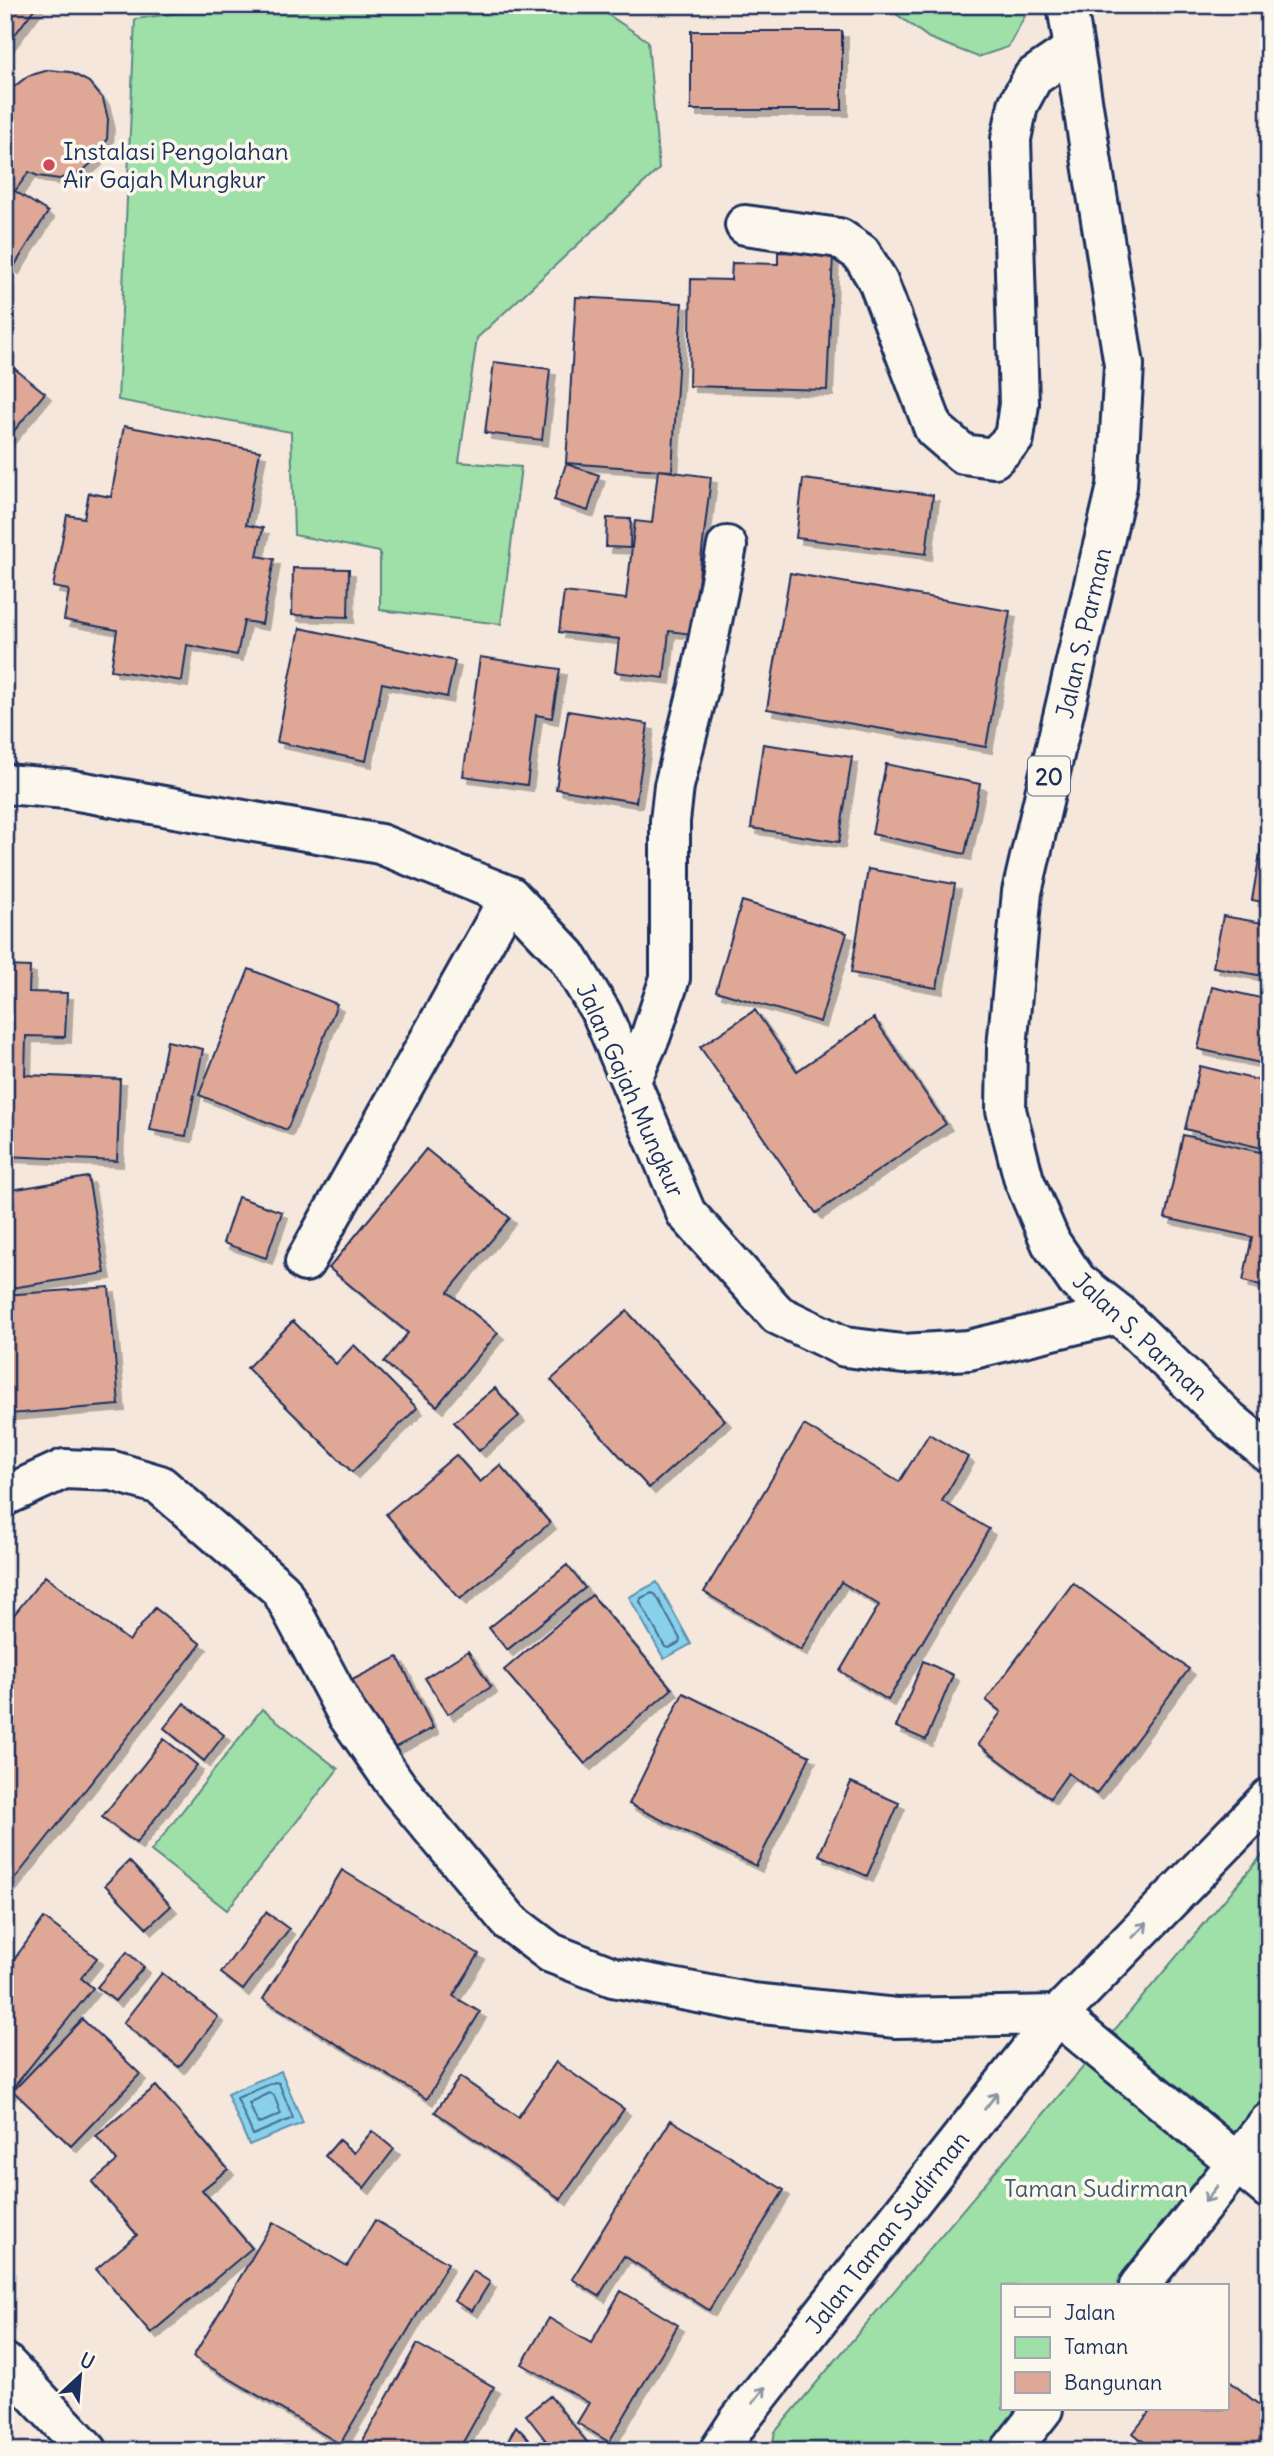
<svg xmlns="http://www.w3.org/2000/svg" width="1274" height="2456" viewBox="0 0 1274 2456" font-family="Delius,sans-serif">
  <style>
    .green { fill: #9fdfa8; stroke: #5d8783; stroke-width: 2 }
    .water { fill: #89d1ea; stroke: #5d90b2; stroke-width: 2 }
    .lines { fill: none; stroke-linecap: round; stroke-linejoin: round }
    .shore { stroke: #477096; stroke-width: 2 }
    .building { fill: #dfa896; stroke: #1b2f5e; stroke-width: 2; filter: url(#shadow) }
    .minor-casing { stroke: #1b2f5e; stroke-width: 44 }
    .major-casing { stroke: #1b2f5e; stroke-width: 44 }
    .highway-casing { stroke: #1b2f5e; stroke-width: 44 }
    .minor { stroke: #fbf7ec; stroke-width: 38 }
    .major { stroke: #fbf7ec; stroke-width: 38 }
    .highway { stroke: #fbf7ec; stroke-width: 38 }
    .oneway { stroke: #8b93a5 }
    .poi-dot { fill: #d1495b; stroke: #fbf7ec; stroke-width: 2.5 }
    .labels { text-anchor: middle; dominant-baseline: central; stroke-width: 7; stroke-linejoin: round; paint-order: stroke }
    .shield { fill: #fbf7ec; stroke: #5e6b89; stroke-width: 2 }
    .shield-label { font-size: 23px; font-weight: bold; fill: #1b2f5e }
    .poi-label { font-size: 24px; fill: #1b2f5e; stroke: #fbf7ec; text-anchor: start }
    .street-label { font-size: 24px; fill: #1b2f5e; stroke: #fbf7ec }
    .park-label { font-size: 24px; fill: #3c5b70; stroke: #fbf7ec }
  </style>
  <defs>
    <filter id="shadow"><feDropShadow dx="6" dy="6" stdDeviation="0" flood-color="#0004"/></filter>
  </defs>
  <rect width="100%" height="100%" fill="#f5e7db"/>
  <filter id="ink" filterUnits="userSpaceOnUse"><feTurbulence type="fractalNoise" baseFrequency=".0143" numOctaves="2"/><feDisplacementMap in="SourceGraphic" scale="14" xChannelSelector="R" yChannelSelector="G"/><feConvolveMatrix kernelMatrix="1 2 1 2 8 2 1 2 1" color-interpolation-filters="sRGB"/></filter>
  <g filter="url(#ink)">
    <path class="green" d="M232 5H593L648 41 659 169 477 338 459 462 521 467 501 624 380 610V552L294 535 291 432 118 400 135 19Z
      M884 5H1031L1008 47 978 57 929 38Z
      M262 1709 338 1769 227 1910 151 1851Z
      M1269 1847V2119L1129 2286H1003V2409H1027L992 2451H771L775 2432Z"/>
    <path class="water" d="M657 1582 691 1644 664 1659 629 1597Z
      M281 2071 303 2123 249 2145 227 2094Z"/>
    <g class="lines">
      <path class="shore" d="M652 1593 656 1595 680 1639 679 1643 669 1648 665 1647 640 1602 641 1598Z
        M275 2082 279 2083 293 2118 253 2135 237 2098Z
        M270 2093 274 2095 281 2114 258 2124 249 2103Z"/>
    </g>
    <path class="building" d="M5 5H37L5 48Z
      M691 31H842V110H691Z
      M49 70 70 72 89 82 103 99 108 119 107 140 96 159 80 173 59 179 38 176 29 172 15 191 48 212 13 268 5 263V170L13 159 5 149V101L11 89 28 76Z
      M778 252 833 254 827 390 689 386 691 279 731 280 732 263 778 264Z
      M576 297 682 303 672 471 566 463Z
      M5 361 45 393 5 442Z
      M494 362 550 369 542 440 485 433Z
      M124 426 260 451 246 525 263 528 257 556 274 559 262 624 244 621 237 655 187 645 182 681 111 670 117 630 64 620 69 590 53 587 67 515 84 518 89 493 111 497Z
      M566 464 599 475 588 511 554 500Z
      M658 470 711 477 692 634 669 631 664 678 615 672 619 639 559 632 564 592 626 599 635 521 652 523Z
      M803 479 933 495 926 554 796 538Z
      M607 518 631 519 630 548 606 547Z
      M293 568 349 569 348 617 292 615Z
      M790 573 1010 611 986 747 767 709Z
      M300 628 455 661 447 697 382 683 366 761 277 742Z
      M480 657 560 669 552 718 536 715 527 785 463 776Z
      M568 711 648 724 636 802 556 789Z
      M763 744 852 757 839 842 751 828Z
      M886 764 980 784 965 854 872 834Z
      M1269 801V903L1252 900Z
      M868 869 955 884 937 988 851 973Z
      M742 901 847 933 820 1022 716 991Z
      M1223 916 1269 924V977L1213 967Z
      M5 966 30 967 29 992 67 993 65 1037 26 1036 25 1075 120 1079 117 1161 5 1156Z
      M249 969 337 1004 287 1130 199 1095Z
      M1212 987 1269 1000V1065L1198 1049Z
      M755 1010 797 1071 874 1018 946 1124 816 1213 700 1047Z
      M167 1041 203 1049 186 1136 150 1130Z
      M1200 1066 1269 1083V1150L1185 1129Z
      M1183 1135 1269 1154V1287L1243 1281 1252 1237 1165 1218Z
      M426 1149 510 1218 448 1292 498 1333 437 1406 384 1362 408 1333 329 1268Z
      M88 1177 105 1273 5 1289V1191Z
      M238 1197 282 1212 266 1258 223 1243Z
      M109 1287 119 1405 10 1414 5 1361V1295Z
      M627 1311 725 1420 649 1488 551 1380Z
      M293 1321 336 1364 354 1345 417 1408 352 1472 247 1368Z
      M495 1388 519 1416 479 1451 454 1422Z
      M804 1425 899 1482 929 1434 968 1457 942 1501 989 1529 888 1700 840 1671 879 1605 841 1582 801 1650 704 1592Z
      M456 1455 480 1482 500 1465 550 1523 460 1599 386 1514Z
      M567 1565 585 1588 507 1650 489 1628Z
      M45 1576 129 1641 155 1608 201 1644 5 1891V1626Z
      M1073 1583 1189 1669 1096 1794 1068 1773 1050 1798 978 1744 1001 1712 986 1700Z
      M592 1595 672 1689 585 1764 504 1670Z
      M468 1651 491 1687 448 1714 425 1678Z
      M398 1657 433 1728 384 1753 348 1682Z
      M923 1661 953 1675 926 1740 896 1727Z
      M683 1693 810 1756 756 1866 629 1804Z
      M184 1703 224 1735 204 1761 164 1728Z
      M164 1739 197 1765 136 1843 102 1817Z
      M851 1782 899 1803 867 1876 819 1855Z
      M129 1861 171 1906 147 1928 105 1885Z
      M342 1870 479 1954 453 1996 480 2012 427 2099 263 1999Z
      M266 1912 289 1929 243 1990 221 1973Z
      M44 1918 97 1958 81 1978 93 1988 9 2093 5 2090V1972Z
      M127 1952 144 1967 115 2001 97 1987Z
      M162 1973 218 2017 179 2067 123 2023Z
      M82 2019 140 2074 71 2146 13 2091Z
      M556 2062 624 2109 561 2199 435 2112 460 2077 518 2117Z
      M156 2086 228 2169 202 2190 252 2248 151 2333 96 2269 137 2235 92 2182 117 2161 96 2136Z
      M671 2120 784 2190 709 2310 624 2256 599 2296 572 2279Z
      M372 2131 394 2149 364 2188 325 2156 339 2140 354 2153Z
      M375 2220 448 2263 340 2444 193 2357 273 2222 347 2266Z
      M473 2271 490 2282 472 2311 454 2301Z
      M621 2291 678 2325 609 2442 577 2423 589 2403 522 2364 549 2318 591 2343Z
      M417 2344 494 2387 458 2451H357Z
      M1227 2379 1269 2413V2451H1155L1133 2433 1152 2409H1227Z
      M550 2396 594 2451H554L526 2415Z
      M516 2426 540 2451H502Z"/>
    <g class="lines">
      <g class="minor-casing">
        <path id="minor" d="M745 225 839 238 861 253 878 281 934 429 963 454 994 458 1014 438 1019 404 1011 139 1018 105 1033 77 1074 49
          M631 1080 651 1035 670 978V821L674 786 699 687 727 546
          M305 1262 510 896
          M5 1496 64 1469 113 1471 160 1485 281 1590 348 1716 399 1789 510 1922 551 1953 613 1977 752 2003 896 2018 1058 2015 1269 2189"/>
      </g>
      <g class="major-casing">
        <path id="major" d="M5 784 67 789 380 844 510 896 567 956 602 1014 686 1213 778 1315 845 1347 903 1354 969 1350 1119 1314
          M1139 2286 1269 2122
          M5 2363 88 2451
          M719 2451 738 2422 1058 2015 1269 1798
          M1010 2451 1043 2409"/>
      </g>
      <g class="highway-casing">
        <path id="highway" d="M1067 5 1124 365 1117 486 1022 892 1007 1047 1006 1110 1024 1180 1051 1243 1077 1281 1119 1314 1229 1420 1269 1453"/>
      </g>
      <use href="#minor" class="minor"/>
      <use href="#major" class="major"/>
      <use href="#highway" class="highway"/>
    </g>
    <defs><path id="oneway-shaft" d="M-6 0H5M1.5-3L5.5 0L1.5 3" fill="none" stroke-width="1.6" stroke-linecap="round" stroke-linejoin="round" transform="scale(1.75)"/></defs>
    <g class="oneway">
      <use href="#oneway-shaft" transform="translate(1140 1930) rotate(-46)"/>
      <use href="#oneway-shaft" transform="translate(991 2101) rotate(-52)"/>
      <use href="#oneway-shaft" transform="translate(1211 2194) rotate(128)"/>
      <use href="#oneway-shaft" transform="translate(759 2395) rotate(-52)"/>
    </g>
  </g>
  <circle class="poi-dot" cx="49" cy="165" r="7"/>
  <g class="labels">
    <rect class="shield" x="1028" y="756.5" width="42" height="39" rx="5"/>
    <g class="shield-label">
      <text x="1049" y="776">20</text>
    </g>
    <g class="poi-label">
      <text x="63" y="151">Instalasi Pengolahan<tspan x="63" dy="28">Air Gajah Mungkur</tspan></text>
    </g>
    <g class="street-label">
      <text transform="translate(1083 633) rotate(-77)">Jalan S. Parman</text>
      <text transform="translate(631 1090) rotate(66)">Jalan Gajah Mungkur</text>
      <text transform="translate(1141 1336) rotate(43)">Jalan S. Parman</text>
      <text transform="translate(887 2232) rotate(-52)">Jalan Taman Sudirman</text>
    </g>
    <g class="park-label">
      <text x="1096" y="2188">Taman Sudirman</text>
    </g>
  </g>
  <rect width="1274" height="2456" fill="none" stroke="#fbf7ec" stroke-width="28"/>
  <rect x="14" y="14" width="1246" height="2428" fill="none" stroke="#1b2f5e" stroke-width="2.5" filter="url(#ink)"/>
  <rect x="1001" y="2284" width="228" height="126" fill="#fbf7ec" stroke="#a1a7b3" stroke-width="2"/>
  <rect x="1015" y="2307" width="35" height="10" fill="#fbf7ec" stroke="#a1a7b3" stroke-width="2"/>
  <text x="1064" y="2320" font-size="21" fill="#1b2f5e">Jalan</text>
  <rect x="1015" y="2337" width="35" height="21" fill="#9fdfa8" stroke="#a1a7b3" stroke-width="2"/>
  <text x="1064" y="2354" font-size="21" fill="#1b2f5e">Taman</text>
  <rect x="1015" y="2372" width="35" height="21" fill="#dfa896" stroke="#a1a7b3" stroke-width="2"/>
  <text x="1064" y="2390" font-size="21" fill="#1b2f5e">Bangunan</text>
  <g transform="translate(80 2376) rotate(26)" stroke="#fbf7ec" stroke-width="5" paint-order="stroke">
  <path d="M0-5L12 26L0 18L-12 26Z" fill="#1b2f5e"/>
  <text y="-10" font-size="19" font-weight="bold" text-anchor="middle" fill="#1b2f5e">U</text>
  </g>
</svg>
